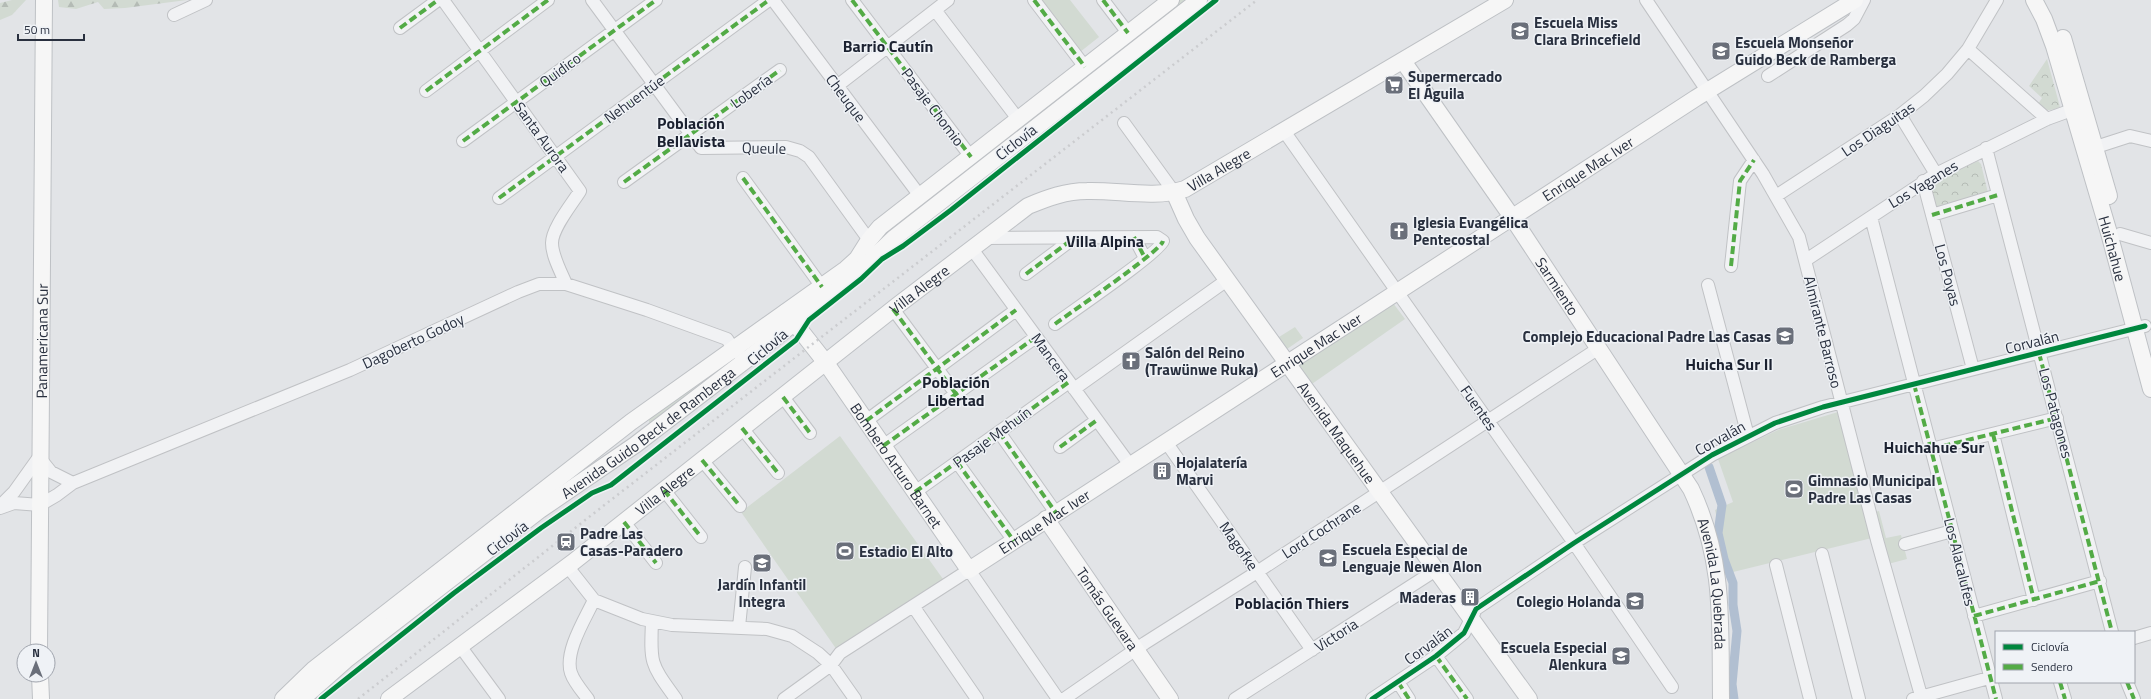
<svg xmlns="http://www.w3.org/2000/svg" width="2151" height="699" viewBox="0 0 2151 699" font-family="'Titillium Web',sans-serif">
  <style>
    .green { fill: #d2dad2 }
    .forest { fill: url(#forest-firs) }
    .park { fill: url(#park-crowns) }
    .lines { fill: none; stroke-linecap: round; stroke-linejoin: round }
    .canal { stroke: #b1bfd1; stroke-width: 9 }
    .minor-casing { stroke: #c0c2c5; stroke-width: 14 }
    .major-casing { stroke: #bec1c5; stroke-width: 18 }
    .minor { stroke: #f1f2f4; stroke-width: 12 }
    .major { stroke: #f6f6f6; stroke-width: 16 }
    .rail { stroke: #cbcccf; stroke-width: 2.5; stroke-dasharray: 2 4; stroke-linecap: butt }
    .quiet { stroke: #53ab46; stroke-width: 4; stroke-dasharray: 8 4; stroke-linecap: butt }
    .cycleway-casing { stroke: #eff2f6; stroke-width: 8 }
    .cycleway { stroke: #00873e; stroke-width: 5 }
    .labels { text-anchor: middle; dominant-baseline: central; stroke-width: 3; stroke-linejoin: round; paint-order: stroke }
    .poi-label { font-size: 15px; font-weight: bold; fill: #29303f; stroke: #eff2f6; text-anchor: start }
    .street-label { font-size: 15px; fill: #29303f; stroke: #eff2f6 }
    .neighbourhood-label { font-size: 16px; font-weight: bold; fill: #1b2130; stroke: #eff2f6 }
  </style>
  <defs>
    <pattern id="forest-firs" width="22" height="20" patternUnits="userSpaceOnUse"><rect width="22" height="20" fill="#d2dad2"/><path d="M5 1l3.5 6h-7zM16 11l3.5 6h-7z" fill="#b4bbb5"/></pattern>
    <pattern id="park-crowns" width="20" height="18" patternUnits="userSpaceOnUse"><rect width="20" height="18" fill="#d2dad2"/><path d="M2 6a3 3 0 1 1 6 0M12 15a3 3 0 1 1 6 0" fill="none" stroke="#b4bbb5"/></pattern>
  </defs>
  <rect width="100%" height="100%" fill="#e2e4e7"/>
  <path class="green" d="M1040 0H1070L1099 37 1080 52Z
    M1179 0H1190L1130 48 1117 53 1094 71 1092 69Z
    M1081 80 1050 106 1039 117 929 201V199Z
    M1393 303 1405 319 1309 386 1298 366Z
    M1295 327 1303 338 1287 349 1279 337Z
    M733 356 736 360 649 423V418L701 383Z
    M1838 412 1872 538 1729 573 1715 510 1733 502 1718 459 1778 430Z
    M840 436 943 579 837 650 741 512Z
    M1879 511 1886 538 1901 535 1907 559 1888 564 1875 512Z"/>
  <path class="forest" d="M12 0H26L12 15 0 20V3Z
    M58 0H187L125 8 104 9 98 2 76 9 59 7Z"/>
  <path class="park" d="M2047 59 2060 107C2050 111 2046 112 2038 104L2042 98 2029 86Z
    M1978 161 1981 164 1988 193 1935 209 1930 185 1931 182Z"/>
  <g class="lines">
    <path class="canal" d="M1709 467 1722 505 1718 533 1724 559 1733 583V605L1737 631 1732 684 1734 699"/>
    <g class="minor-casing">
      <path id="minor" d="M443 0 580 191C572 204 552 228 552 243 552 256 561 272 566 284
        M592 0 701 148 786 147 800 151 809 157 869 240
        M773 0 920 196
        M852 0 971 157
        M1034 0 1085 67
        M1103 0 1128 33
        M1646 0 1763 174 1799 237 1877 540 1922 699
        M935 10 1018 119
        M174 15 206 0
        M400 28 438 0
        M1968 49 2047 119
        M1768 76 1847 25 1854 19 1864 0
        M837 86 948 0
        M426 91 548 0
        M1900 115 1936 174
        M1124 123 1174 192
        M1284 131 1574 543 1672 687
        M463 141 656 0
        M2096 147 2130 136 2151 141
        M1986 148 2112 632
        M743 178 822 287
        M1923 181 1973 369
        M624 182 780 70
        M1776 196 1900 115 1924 96 1947 74 1968 49 1997 0
        M499 198 769 0
        M1932 215 1998 195
        M1871 217 1996 699
        M2120 234 2151 243
        M1134 237 1145 258
        M987 238 1157 237 1163 241C1161 251 1070 313 1055 324
        M972 249 1130 465
        M1806 260 1936 174 2047 119 2080 107
        M1731 266 1740 181 1754 160
        M1026 274 1074 238
        M1708 285 1748 436
        M893 309 956 394
        M1074 389 1227 280
        M783 397 810 433
        M866 421 1016 310
        M742 428 778 473
        M999 432 1056 513
        M1993 434 2034 600
        M1166 442 1312 650
        M883 446 1036 337
        M1060 447 1097 420
        M1931 449 2057 418
        M702 460 740 506
        M957 462 1014 541
        M664 490 701 537
        M915 492 1069 382
        M0 506 14 492 39 457 51 472 73 483
        M0 508 14 503 40 505 57 495 73 483 350 370 518 292 539 284H566L647 310 727 339 734 350 739 354
        M624 522 656 563
        M1905 544 1952 531
        M1822 554 1859 699
        M1776 565 1810 699
        M568 567 594 600 642 619 672 625 767 629 792 636 818 653 831 665 855 699
        M913 606 977 699
        M1974 616 2100 581
        M652 622C650 665 651 664 676 699
        M739 627 745 567
        M2134 638 2151 633
        M460 646 499 699
        M1436 656 1467 699
        M1398 682 1409 699
        M2060 682 2065 699
        M2127 682 2134 699
        M588 699C582 691 574 682 571 673 564 652 585 619 594 600
        M784 699 831 665 840 653 969 570 1058 699
        M1064 699 1145 643 1257 572 1599 348
        M1235 699 1436 570
        M1372 699 1436 656 1464 633 1476 609 1574 543 1712 455 1775 423 1823 407 2145 326
        M1913 699 1996 676"/>
    </g>
    <g class="major-casing">
      <g id="major">
        <path id="s1" d="M2034 0 2044 19 2054 46 2109 233 2151 389"/>
        <path d="M2063 38 2109 196"/>
        <path id="s2" d="M1403 61 1512 217 1691 489C1725 561 1720 622 1721 699"/>
        <path id="s3" d="M1174 192 1186 219 1197 238 1529 699"/>
        <path id="s4" d="M786 312 826 363 969 570 1696 98 1855 0"/>
        <path id="s5" d="M1046 519 1170 699"/>
        <path id="s6" d="M39 651 44 0"/>
        <path d="M40 675 41 699"/>
        <path d="M283 699 314 669 631 422 846 269 857 259 869 240 880 227 1171 0"/>
        <path id="s7" d="M302 699 346 660 540 510 635 445 849 281 894 238 1199 0"/>
        <path id="s8" d="M389 699 572 563 898 305 1028 206C1047 198 1066 191 1087 191 1119 190 1153 199 1185 189L1505 0"/>
      </g>
    </g>
    <use href="#minor" class="minor"/>
    <use href="#major" class="major"/>
    <path class="rail" d="M358 699 598 510 1257 0"/>
    <path class="quiet" d="M852 0 971 157
      M1034 0 1085 67
      M1103 0 1128 33
      M400 28 438 0
      M426 91 548 0
      M463 141 656 0
      M743 178 822 287
      M624 182 780 70
      M499 198 769 0
      M1932 215 1998 195
      M1134 237 1145 258
      M1731 266 1740 181 1754 160
      M1026 274 1074 238
      M893 309 956 394
      M1055 324C1070 313 1161 251 1163 241
      M2039 353 2112 632
      M1914 384 1996 699
      M783 397 810 433
      M866 421 1016 310
      M742 428 778 473
      M999 432 1056 513
      M1993 434 2034 600
      M883 446 1036 337
      M1060 447 1097 420
      M1931 449 2057 418
      M702 460 740 506
      M957 462 1014 541
      M664 490 701 537
      M915 492 1069 382
      M624 522 656 563
      M1974 616 2100 581
      M1436 656 1467 699
      M1398 682 1409 699
      M2060 682 2065 699
      M2127 682 2134 699"/>
    <g class="cycleway-casing">
      <path id="cycleway" d="M321 699 454 593 541 528 592 493 611 485 796 340 809 320 861 279 882 259 903 246 951 210 1216 0
        M1372 699 1436 656 1464 633 1476 609 1574 543 1712 455 1775 423 1823 407 2145 326"/>
    </g>
    <use href="#cycleway" class="cycleway"/>
  </g>
  <defs>
    <g id="school-square" transform="scale(1)"><rect x="-9" y="-9" width="18" height="18" rx="4" fill="#6a6f7a" stroke="#eff2f6"/><path d="M0-5L7-2L0 1L-7-2ZM-4 1L0 2.5L4 1V4Q0 6-4 4Z" fill="#fff"/></g>
    <g id="supermarket-square" transform="scale(1)"><rect x="-9" y="-9" width="18" height="18" rx="4" fill="#6a6f7a" stroke="#eff2f6"/><path d="M-6-5.5h2.5l.6 2H6L4.5 2H-2.5L-4.4-4H-6ZM-1.5 3.2a1.3 1.3 0 1 0 .1 0ZM3 3.2a1.3 1.3 0 1 0 .1 0Z" fill="#fff"/></g>
    <g id="church-square" transform="scale(1)"><rect x="-9" y="-9" width="18" height="18" rx="4" fill="#6a6f7a" stroke="#eff2f6"/><path d="M-1.2-6h2.4v3.5h3.3v2.4h-3.3V6h-2.4V-.1h-3.3v-2.4h3.3Z" fill="#fff"/></g>
    <g id="building-square" transform="scale(1)"><rect x="-9" y="-9" width="18" height="18" rx="4" fill="#6a6f7a" stroke="#eff2f6"/><path d="M-4-6H4V6H1V3H-1V6H-4ZM-2.5-4.3h1.7v1.8h-1.7ZM.8-4.3h1.7v1.8H.8ZM-2.5-1h1.7V.8h-1.7ZM.8-1h1.7V.8H.8Z" fill="#fff"/></g>
    <g id="stadium-square" transform="scale(1)"><rect x="-9" y="-9" width="18" height="18" rx="4" fill="#6a6f7a" stroke="#eff2f6"/><path d="M0-5a6.5 5 0 1 0 0 10a6.5 5 0 1 0 0-10ZM-3.5-1.8h7v3.6h-7Z" fill="#fff"/></g>
    <g id="station-square" transform="scale(1)"><rect x="-9" y="-9" width="18" height="18" rx="4" fill="#6a6f7a" stroke="#eff2f6"/><path d="M-3-6H3Q5-6 5-4V2Q5 4 3 4L4.5 6H3L1.5 4h-3L-3 6H-4.5L-3 4Q-5 4-5 2V-4Q-5-6-3-6ZM-3.5-4v3h7v-3ZM-3.5 1v1.5H-2V1ZM2 1v1.5H3.5V1Z" fill="#fff"/></g>
  </defs>
  <g fill-rule="evenodd">
    <use href="#school-square" x="1520" y="31"/>
    <use href="#school-square" x="1721" y="51"/>
    <use href="#supermarket-square" x="1394" y="85"/>
    <use href="#church-square" x="1399" y="231"/>
    <use href="#school-square" x="1785" y="336"/>
    <use href="#church-square" x="1131" y="361"/>
    <use href="#building-square" x="1162" y="471"/>
    <use href="#stadium-square" x="1794" y="489"/>
    <use href="#station-square" x="566" y="542"/>
    <use href="#stadium-square" x="845" y="551"/>
    <use href="#school-square" x="1328" y="558"/>
    <use href="#school-square" x="762" y="563"/>
    <use href="#building-square" x="1470" y="597"/>
    <use href="#school-square" x="1635" y="601"/>
    <use href="#school-square" x="1621" y="656"/>
  </g>
  <g class="labels">
    <g class="poi-label">
      <text x="1534" y="22">Escuela Miss<tspan x="1534" dy="17">Clara Brincefield</tspan></text>
      <text x="1735" y="42">Escuela Monseñor<tspan x="1735" dy="17">Guido Beck de Ramberga</tspan></text>
      <text x="1408" y="76">Supermercado<tspan x="1408" dy="17">El Águila</tspan></text>
      <text x="1413" y="222">Iglesia Evangélica<tspan x="1413" dy="17">Pentecostal</tspan></text>
      <text x="1771" y="336" text-anchor="end">Complejo Educacional Padre Las Casas</text>
      <text x="1145" y="352">Salón del Reino<tspan x="1145" dy="17">(Trawünwe Ruka)</tspan></text>
      <text x="1176" y="462">Hojalatería<tspan x="1176" dy="17">Marvi</tspan></text>
      <text x="1808" y="480">Gimnasio Municipal<tspan x="1808" dy="17">Padre Las Casas</tspan></text>
      <text x="580" y="533">Padre Las<tspan x="580" dy="17">Casas-Paradero</tspan></text>
      <text x="1342" y="549">Escuela Especial de<tspan x="1342" dy="17">Lenguaje Newen Alon</tspan></text>
      <text x="859" y="551">Estadio El Alto</text>
      <text x="762" y="584" text-anchor="middle">Jardín Infantil<tspan x="762" dy="17">Integra</tspan></text>
      <text x="1456" y="597" text-anchor="end">Maderas</text>
      <text x="1621" y="601" text-anchor="end">Colegio Holanda</text>
      <text x="1607" y="647" text-anchor="end">Escuela Especial<tspan x="1607" dy="17">Alenkura</tspan></text>
    </g>
    <g class="street-label">
      <text transform="translate(560 70) rotate(-36)">Quidico</text>
      <text transform="translate(751 91) rotate(-36)">Lobería</text>
      <text transform="translate(846 98) rotate(53)">Cheuque</text>
      <text transform="translate(634 99) rotate(-36)">Nehuentúe</text>
      <text transform="translate(933 107) rotate(53)">Pasaje Chomio</text>
      <text transform="translate(1878 129) rotate(-34)">Los Diaguitas</text>
      <text transform="translate(542 137) rotate(54)">Santa Aurora</text>
      <text transform="translate(1016 142) rotate(-38)">Ciclovía</text>
      <text transform="translate(764 148) rotate(1)">Queule</text>
      <text stroke="none"><textPath href="#s4" startOffset="1054">Enrique Mac Iver</textPath></text>
      <text stroke="none"><textPath href="#s8" startOffset="1006">Villa Alegre</textPath></text>
      <text transform="translate(1923 184) rotate(-31)">Los Yaganes</text>
      <text stroke="none"><textPath href="#s1" startOffset="261">Huichahue</textPath></text>
      <text transform="translate(1948 275) rotate(75)">Los Poyas</text>
      <text stroke="none"><textPath href="#s2" startOffset="273">Sarmiento</textPath></text>
      <text stroke="none"><textPath href="#s8" startOffset="670">Villa Alegre</textPath></text>
      <text transform="translate(1823 332) rotate(76)">Almirante Barroso</text>
      <text stroke="none"><textPath href="#s6" startOffset="310">Panamericana Sur</textPath></text>
      <text transform="translate(413 341) rotate(-25)">Dagoberto Godoy</text>
      <text transform="translate(2032 342) rotate(-14)">Corvalán</text>
      <text stroke="none"><textPath href="#s4" startOffset="730">Enrique Mac Iver</textPath></text>
      <text transform="translate(767 347) rotate(-40)">Ciclovía</text>
      <text transform="translate(1051 357) rotate(54)">Mancera</text>
      <text transform="translate(1479 408) rotate(55)">Fuentes</text>
      <text transform="translate(2056 413) rotate(75)">Los Patagones</text>
      <text stroke="none"><textPath href="#s7" startOffset="437">Avenida Guido Beck de Ramberga</textPath></text>
      <text stroke="none"><textPath href="#s3" startOffset="291">Avenida Maquehue</textPath></text>
      <text transform="translate(992 437) rotate(-36)">Pasaje Mehuín</text>
      <text transform="translate(1720 438) rotate(-29)">Corvalán</text>
      <text stroke="none"><textPath href="#s4" startOffset="189">Bombero Arturo Barnet</textPath></text>
      <text stroke="none"><textPath href="#s8" startOffset="346">Villa Alegre</textPath></text>
      <text stroke="none"><textPath href="#s4" startOffset="406">Enrique Mac Iver</textPath></text>
      <text transform="translate(1321 530) rotate(-33)">Lord Cochrane</text>
      <text transform="translate(507 538) rotate(-37)">Ciclovía</text>
      <text transform="translate(1239 546) rotate(55)">Magofke</text>
      <text transform="translate(1960 562) rotate(76)">Los Alacalufes</text>
      <text stroke="none"><textPath href="#s2" startOffset="614">Avenida La Quebrada</textPath></text>
      <text stroke="none"><textPath href="#s5" startOffset="109">Tomás Guevara</textPath></text>
      <text transform="translate(1336 635) rotate(-33)">Victoria</text>
      <text transform="translate(1428 645) rotate(-36)">Corvalán</text>
    </g>
    <g class="neighbourhood-label">
      <text x="888" y="46">Barrio Cautín</text>
      <text x="691" y="123">Población<tspan x="691" dy="18">Bellavista</tspan></text>
      <text x="1105" y="241">Villa Alpina</text>
      <text x="1729" y="364">Huicha Sur II</text>
      <text x="956" y="382">Población<tspan x="956" dy="18">Libertad</tspan></text>
      <text x="1934" y="447">Huichahue Sur</text>
      <text x="1292" y="603">Población Thiers</text>
    </g>
  </g>
  <rect x="1995" y="631" width="140" height="52" fill="#eff2f6" stroke="#a0a4ad"/>
  <rect x="2003" y="644" width="20" height="6" fill="#00873e" stroke="#a0a4ad"/>
  <text x="2031" y="651" font-size="12" fill="#29303f">Ciclovía</text>
  <rect x="2003" y="664" width="20" height="6" fill="#53ab46" stroke="#a0a4ad"/>
  <text x="2031" y="671" font-size="12" fill="#29303f">Sendero</text>
  <g transform="translate(36 663)"><circle r="19" fill="#eff2f6" stroke="#a0a4ad"/>
  <path d="M0-3L7 15L0 10L-7 15Z" fill="#6a6f7a"/>
  <text y="-6" font-size="11" font-weight="bold" text-anchor="middle" fill="#29303f">N</text>
  </g>
  <path d="M18 34v6h66v-6" fill="none" stroke="#29303f" stroke-width="2"/>
  <text x="24" y="34" font-size="12" fill="#29303f" stroke="#eff2f6" stroke-width="3" paint-order="stroke">50 m</text>
</svg>
